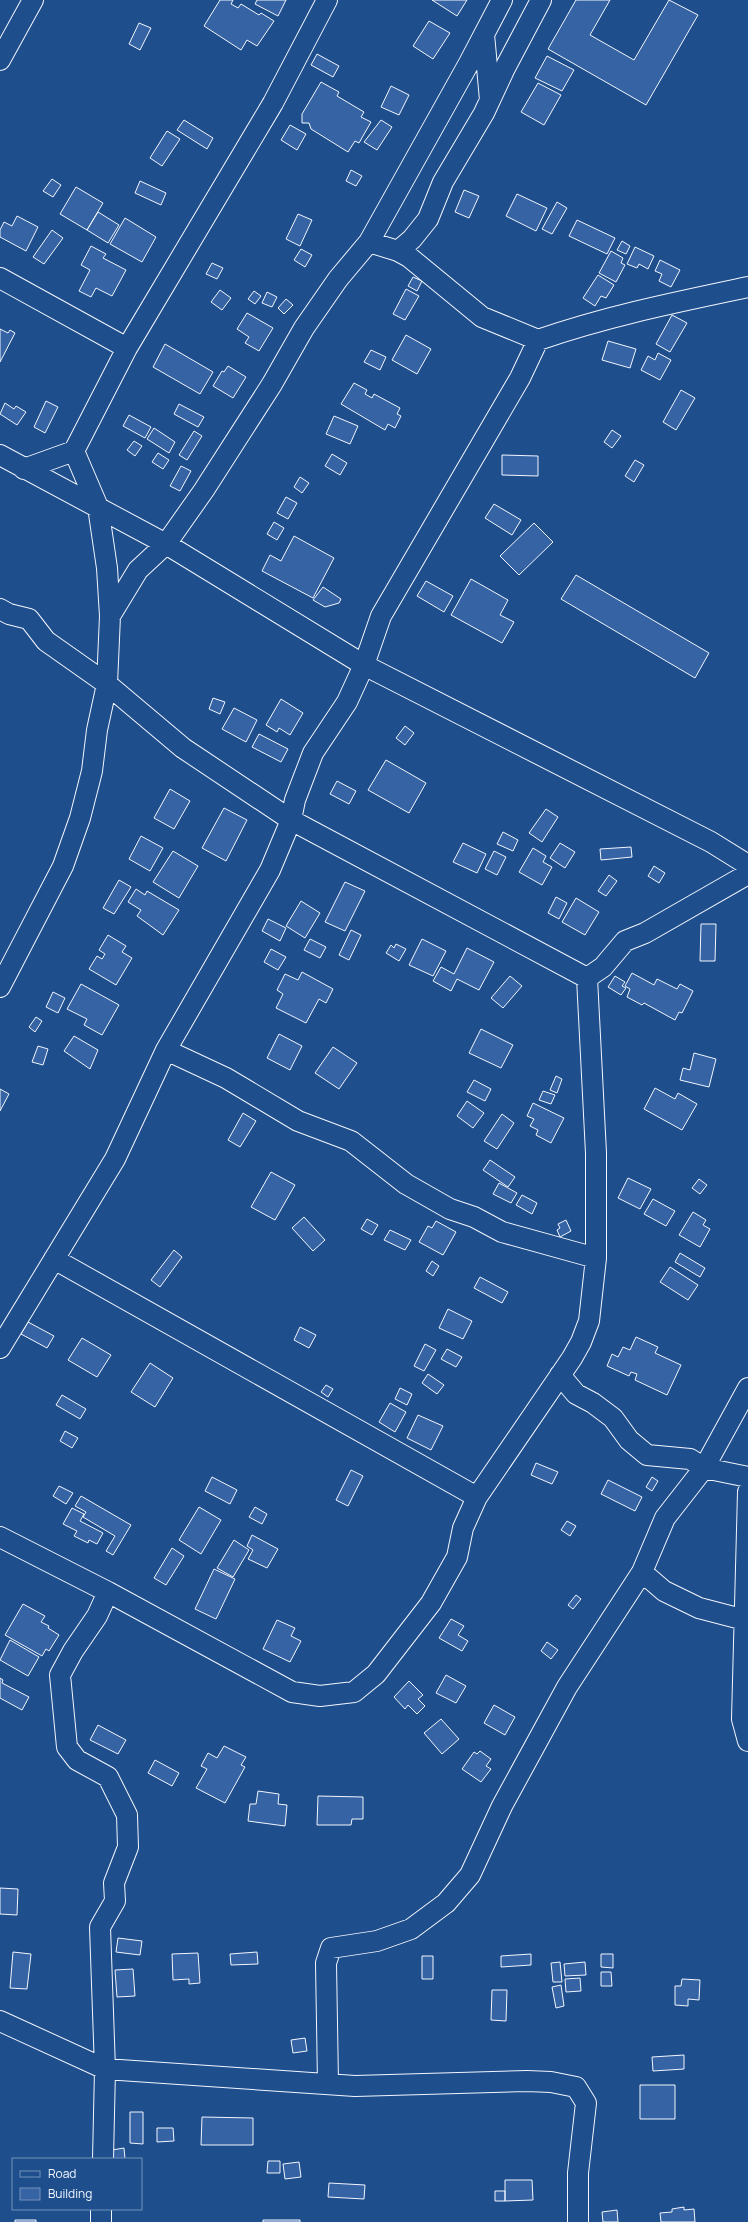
<svg xmlns="http://www.w3.org/2000/svg" width="748" height="2222" viewBox="0 0 748 2222" font-family="Manrope,sans-serif">
  <style>
    .building { fill: #3563a3; stroke: #f2f6ff }
    .lines { fill: none; stroke-linecap: round; stroke-linejoin: round }
    .minor-casing { stroke: #f2f6ff; stroke-width: 22 }
    .minor { stroke: #1f4e8c; stroke-width: 20 }
  </style>
  <rect width="100%" height="100%" fill="#1f4e8c"/>
  <path class="building" d="M220 0H233L231 4 238 8 241 4 259 15 261 13 274 21 257 46 247 40 241 50 204 26Z
    M257 0H286L278 16 255 4Z
    M432 0H467L457 16Z
    M576 0H610L590 35 634 60 669 0 698 15 646 105 548 49Z
    M429 21 450 33 433 59 413 46Z
    M139 23 151 28 140 50 129 44Z
    M317 54 339 66 333 77 311 65Z
    M547 56 574 70 562 91 535 78Z
    M321 82 339 92 337 96 364 112 361 117 371 122 359 143 355 141 348 152 311 129 309 123H302V114Z
    M538 83 561 95 544 125 521 112Z
    M391 86 409 95 399 115 381 107Z
    M184 120 213 138 207 149 177 130Z
    M381 120 392 127 377 150 364 142Z
    M290 125 306 134 297 150 281 140Z
    M167 131 180 139 162 166 150 158Z
    M351 170 362 176 356 186 346 181Z
    M52 179 61 185 53 197 43 191Z
    M140 181 166 193 161 205 135 193Z
    M76 187 103 203 87 230 60 214Z
    M464 190 479 196 469 218 455 212Z
    M517 194 547 208 536 231 506 216Z
    M557 202 567 208 552 234 542 229Z
    M98 212 119 225 108 243 87 230Z
    M298 214 312 220 300 246 286 239Z
    M17 216 38 227 26 251 0 237V230L4 222 12 226Z
    M125 218 156 237 142 262 110 244Z
    M577 220 615 238 607 254 569 236Z
    M52 230 63 238 44 264 33 257Z
    M622 241 630 246 626 254 617 250Z
    M91 246 106 254 103 258 126 270 112 296 96 288 91 297 79 291 90 270 81 265Z
    M635 247 654 256 648 269 639 264 637 268 627 264Z
    M301 249 312 255 305 267 294 260Z
    M611 251 623 258 621 263 625 265 616 282 599 273Z
    M660 260 680 270 671 287 659 281 662 274 655 271Z
    M212 263 223 268 217 279 206 274Z
    M598 275 614 285 606 298 601 296 595 306 583 298Z
    M413 277 422 281 417 291 408 286Z
    M406 289 419 296 405 320 393 314Z
    M220 290 231 298 222 310 211 302Z
    M254 291 261 296 255 304 248 299Z
    M267 292 277 297 272 307 262 303Z
    M286 299 293 305 284 314 278 308Z
    M247 313 273 328 259 351 245 343 249 337 237 329Z
    M672 315 687 323 670 352 656 344Z
    M0 329 8 333 10 330 15 333 0 362Z
    M406 335 431 349 417 374 392 360Z
    M608 341 636 349 630 368 602 360Z
    M165 344 213 372 200 394 153 367Z
    M371 350 386 357 380 370 364 362Z
    M658 353 671 360 660 380 641 370 648 356 655 360Z
    M228 366 246 377 233 398 213 386 222 371 224 372Z
    M354 383 367 390 365 394 372 398 374 394 400 408 397 414 401 416 395 428 388 424 385 430 341 404Z
    M681 390 695 398 676 430 663 422Z
    M46 401 58 407 45 433 34 427Z
    M5 403 14 409 16 406 26 412 17 425 0 414Z
    M179 404 204 417 198 427 174 414Z
    M129 415 151 427 145 438 123 426Z
    M334 416 358 426 350 444 326 434Z
    M154 428 175 442 169 453 147 439Z
    M612 430 621 436 612 448 604 442Z
    M194 431 202 436 187 460 179 455Z
    M134 441 142 446 135 456 127 450Z
    M158 453 169 460 163 469 152 462Z
    M332 454 347 463 340 475 325 466Z
    M502 455 538 456V476L502 475Z
    M635 460 644 465 634 482 625 476Z
    M181 466 191 471 180 491 170 486Z
    M300 477 309 483 302 493 294 487Z
    M286 497 297 503 288 519 277 513Z
    M494 504 521 520 512 535 485 518Z
    M274 522 284 528 277 540 267 534Z
    M534 523 553 542 519 575 500 556Z
    M294 536 334 558 313 598 262 571 270 555 281 561Z
    M576 575 709 653 695 678 561 599Z
    M471 579 508 600 500 615 514 622 502 643 451 615Z
    M426 581 453 596 444 612 417 596Z
    M323 587 341 599 339 603 325 607 313 600Z
    M213 698 225 702 220 714 209 709Z
    M281 699 303 713 290 735 279 728 277 732 266 725Z
    M234 708 257 720 246 742 222 729Z
    M405 726 414 733 405 745 396 738Z
    M259 734 288 749 281 762 252 747Z
    M386 760 426 783 409 813 368 790Z
    M337 781 356 791 349 804 330 794Z
    M170 789 190 801 174 829 154 818Z
    M224 808 247 820 226 861 202 848Z
    M546 809 558 817 542 842 529 833Z
    M503 832 518 840 513 851 497 844Z
    M141 836 163 848 150 871 129 859Z
    M463 843 486 854 477 873 453 862Z
    M560 843 575 852 565 868 550 858Z
    M631 847 632 857 601 860 600 849Z
    M533 848 546 856 543 862 552 867 542 885 519 872Z
    M173 851 198 866 179 898 153 882Z
    M494 851 506 857 497 875 485 869Z
    M654 866 665 873 659 883 648 876Z
    M609 875 617 881 606 896 598 891Z
    M119 880 131 887 114 914 103 908Z
    M345 882 365 891 345 931 325 922Z
    M136 889 145 895 147 891 179 910 163 935 137 916 141 910 128 902Z
    M556 897 567 903 559 919 548 913Z
    M576 898 599 912 585 935 562 922Z
    M301 901 320 913 305 938 286 926Z
    M268 919 286 928 280 941 262 931Z
    M701 924H716L715 961H700Z
    M351 930 361 935 349 960 339 955Z
    M108 935 126 946 122 952 132 958 116 985 89 969 97 956 102 959 105 954 99 950Z
    M310 939 326 947 320 958 304 950Z
    M422 939 446 951 433 976 409 965Z
    M396 944 406 949 399 961 386 953 391 945 394 948Z
    M467 948 494 962 479 990 457 979 451 991 433 981 441 967 454 974Z
    M271 949 286 957 278 970 264 962Z
    M302 972 333 989 326 1003 319 999 306 1023 276 1008 283 994 277 990 285 974 298 980Z
    M632 973 654 985 657 979 677 989 680 984 693 991 682 1013 679 1012 675 1020 644 1003 642 1005 627 997 630 989 625 986Z
    M510 976 522 986 503 1008 491 998Z
    M615 976 625 982 622 986 626 988 621 995 608 987Z
    M81 984 119 1005 102 1035 84 1025 87 1019 67 1009Z
    M53 992 65 998 58 1013 46 1007Z
    M36 1017 42 1021 35 1032 29 1027Z
    M481 1029 513 1045 501 1068 469 1053Z
    M279 1034 302 1046 290 1070 267 1058Z
    M74 1036 98 1050 90 1069 64 1051Z
    M38 1046 48 1049 43 1065 32 1062Z
    M333 1047 357 1063 339 1089 315 1073Z
    M694 1053 716 1059 709 1087 680 1080 683 1068 690 1070Z
    M556 1076 562 1079 557 1093 550 1090Z
    M474 1080 491 1089 485 1101 467 1092Z
    M655 1088 675 1099 678 1093 697 1104 682 1130 644 1109Z
    M0 1089 9 1094 0 1111Z
    M543 1091 555 1095 551 1104 539 1100Z
    M467 1101 484 1113 473 1128 457 1116Z
    M533 1103 564 1118 551 1143 536 1135 538 1130 530 1126 534 1119 527 1116Z
    M243 1113 256 1121 240 1147 228 1140Z
    M502 1114 514 1123 497 1149 484 1141Z
    M490 1160 515 1177 508 1187 483 1170Z
    M271 1172 295 1185 275 1220 251 1207Z
    M628 1178 651 1189 640 1209 618 1198Z
    M699 1179 707 1185 700 1194 692 1188Z
    M499 1183 517 1193 511 1203 493 1194Z
    M522 1195 537 1203 532 1214 516 1205Z
    M653 1199 675 1211 666 1226 644 1214Z
    M693 1212 706 1220 703 1225 710 1229 700 1247 679 1235Z
    M304 1217 325 1240 313 1251 292 1228Z
    M367 1219 378 1225 372 1235 361 1229Z
    M566 1220 571 1231 560 1237 557 1230 560 1228 558 1224Z
    M436 1221 456 1232 443 1255 419 1242 428 1226 432 1228Z
    M390 1230 411 1240 405 1250 384 1240Z
    M174 1250 182 1257 160 1287 151 1280Z
    M680 1253 705 1268 700 1277 675 1262Z
    M432 1261 439 1266 433 1276 426 1271Z
    M670 1267 698 1285 688 1300 660 1282Z
    M480 1277 508 1292 502 1303 474 1288Z
    M448 1309 472 1321 463 1339 439 1328Z
    M28 1322 54 1336 47 1348 21 1334Z
    M300 1327 316 1335 309 1348 294 1340Z
    M636 1337 658 1347 655 1353 681 1365 667 1395 635 1380 637 1374 631 1372 629 1376 607 1366 612 1354 618 1357 623 1347 630 1350Z
    M82 1338 111 1355 97 1377 68 1360Z
    M425 1344 436 1350 424 1371 414 1366Z
    M447 1349 462 1357 456 1367 441 1359Z
    M150 1363 173 1378 155 1407 131 1392Z
    M428 1374 444 1385 437 1394 422 1383Z
    M326 1385 333 1389 328 1397 321 1392Z
    M400 1388 412 1394 407 1405 395 1399Z
    M62 1395 86 1409 80 1419 56 1405Z
    M390 1403 406 1412 395 1432 379 1422Z
    M418 1415 443 1426 431 1450 407 1438Z
    M65 1431 78 1438 72 1448 60 1441Z
    M536 1463 558 1472 552 1484 531 1475Z
    M351 1470 363 1476 348 1506 336 1500Z
    M212 1477 237 1490 230 1504 205 1491Z
    M652 1477 658 1481 652 1491 646 1487Z
    M608 1480 642 1497 635 1511 601 1494Z
    M59 1486 73 1493 66 1504 53 1496Z
    M81 1496 131 1525 113 1555 106 1551 115 1536 83 1517 86 1512 75 1506Z
    M199 1507 221 1520 201 1554 179 1540Z
    M255 1507 267 1514 262 1524 249 1517Z
    M72 1508 84 1514 80 1521 103 1533 97 1544 89 1540 88 1543 74 1536 77 1531 63 1524Z
    M567 1521 576 1526 570 1536 561 1530Z
    M252 1535 278 1549 267 1568 248 1559 253 1550 247 1546Z
    M234 1540 249 1550 233 1577 217 1568Z
    M172 1548 184 1556 166 1585 154 1578Z
    M214 1569 235 1579 216 1619 195 1609Z
    M576 1595 581 1599 573 1609 568 1605Z
    M23 1604 45 1616 41 1622 49 1626 48 1628 59 1635 49 1651 46 1649 42 1656 5 1635Z
    M451 1619 464 1626 458 1635 468 1641 462 1651 439 1638Z
    M277 1620 295 1628 291 1636 301 1641 290 1662 263 1649Z
    M10 1640 39 1657 28 1676 0 1660Z
    M547 1642 558 1650 551 1659 541 1651Z
    M446 1675 466 1686 456 1703 436 1693Z
    M0 1678 3 1680 2 1683 29 1697 22 1710 0 1698Z
    M409 1681 423 1695 418 1699 425 1706 417 1714 408 1705 405 1709 394 1697Z
    M494 1705 515 1717 505 1735 484 1723Z
    M441 1719 459 1739 442 1754 424 1733Z
    M98 1725 126 1740 118 1754 90 1740Z
    M224 1746 246 1757 241 1765 245 1767 225 1803 196 1788 207 1769 201 1766 208 1753 217 1758Z
    M480 1751 491 1759 486 1766 491 1769 481 1782 462 1769 474 1752 477 1754Z
    M155 1760 179 1773 172 1786 148 1773Z
    M258 1791 279 1794 278 1804 287 1805 285 1826 248 1821 250 1804H256Z
    M318 1796 363 1797V1819H352L351 1825H317Z
    M0 1888 18 1889 17 1915 0 1914Z
    M118 1938 142 1941 140 1955 116 1952Z
    M13 1952 31 1954 27 1989 10 1988Z
    M257 1952 258 1964 231 1965 230 1954Z
    M198 1953 200 1983 189 1984V1979L173 1980 172 1954Z
    M531 1954V1965L501 1967V1956Z
    M601 1954H613V1968L601 1967Z
    M422 1956H433V1979H422Z
    M560 1962 562 1982H553L551 1963Z
    M585 1962 586 1975 565 1976 564 1964Z
    M133 1969 135 1996 117 1997 115 1970Z
    M601 1972H611L612 1986H601Z
    M580 1978 581 1991 566 1992 565 1979Z
    M682 1979 700 1980 699 2000 688 1999V2006L675 2005V1986H681Z
    M561 1985 564 2006 556 2008 552 1987Z
    M492 1990H507L506 2021 491 2020Z
    M305 2038 307 2051 293 2053 291 2040Z
    M684 2055V2069L653 2071 652 2057Z
    M640 2085H675V2119H640Z
    M130 2112H143V2144L130 2143Z
    M202 2117 253 2118V2145H201Z
    M157 2128H173L174 2141 157 2142Z
    M124 2148 125 2159H113L112 2150Z
    M268 2161H280V2173H267Z
    M299 2162 301 2177 285 2179 283 2164Z
    M505 2180H532L533 2200 505 2201Z
    M329 2183 365 2185 364 2199 328 2197Z
    M495 2191H505V2201H495Z
    M684 2207V2210L694 2209 695 2222H661L660 2213 672 2212V2209Z
    M617 2210 618 2222H603L602 2212Z
    M15 2220H36V2222H15Z
    M263 2220H300V2222H263Z"/>
  <g class="lines">
    <g class="minor-casing">
      <path id="minor" d="M484 34 490 100
        M0 60 33 0
        M369 242 398 251 409 257 482 317 538 340C607 316 677 302 748 287
        M398 251 412 239 428 219 443 182 484 113 505 68 541 0
        M0 278 127 348
        M0 455 166 544 364 665 711 842 748 865
        M24 469 74 451 127 348 273 103 327 0
        M0 609 9 614 29 619 46 641 107 684 183 748 291 820 587 978
        M110 616 138 570 166 544 204 490 272 384 304 328 338 279 369 242 469 63 502 0
        M587 978 603 967 625 941 645 933 748 874
        M0 987 63 866 80 818 92 771 97 730 107 684 110 616 107 568 98 507 74 451
        M166 1050 226 1078 298 1121 351 1141 406 1184 450 1209 474 1217 502 1232 596 1258
        M54 1259 477 1497
        M0 1348 115 1159 166 1050 270 870 291 820 295 800 313 753 347 702 364 665 381 616 520 378 538 340
        M560 1375 576 1394 593 1403 613 1418 629 1440 647 1455 690 1459 704 1468 748 1477
        M748 1492 742 1719 748 1741
        M0 1537 108 1592 292 1692 320 1696 354 1692 376 1674 431 1603 457 1557 463 1528 477 1497 572 1358 581 1342 589 1321 596 1258V1153L587 978
        M642 1572 664 1591 699 1608 745 1620
        M0 2021 105 2069 355 2086 527 2081 551 2082 576 2087 586 2103 578 2173V2222
        M328 2083 326 1963 331 1948 377 1941 411 1929 446 1903 470 1875 502 1806 567 1687 642 1572 665 1518 704 1468 748 1388
        M103 2159 105 2069 100 1927 115 1901 114 1883 128 1847 127 1815 108 1777 77 1760 67 1747 60 1675 73 1651 97 1616 108 1592
        M101 2222V2209"/>
    </g>
    <use href="#minor" class="minor"/>
  </g>
  <rect x="12" y="2158" width="130" height="52" fill="#1f4e8c" stroke="#7391ba"/>
  <rect x="20" y="2171" width="20" height="6" fill="#1f4e8c" stroke="#7391ba"/>
  <text x="48" y="2178" font-size="12" fill="#f2f6ff">Road</text>
  <rect x="20" y="2188" width="20" height="12" fill="#3563a3" stroke="#7391ba"/>
  <text x="48" y="2198" font-size="12" fill="#f2f6ff">Building</text>
</svg>
